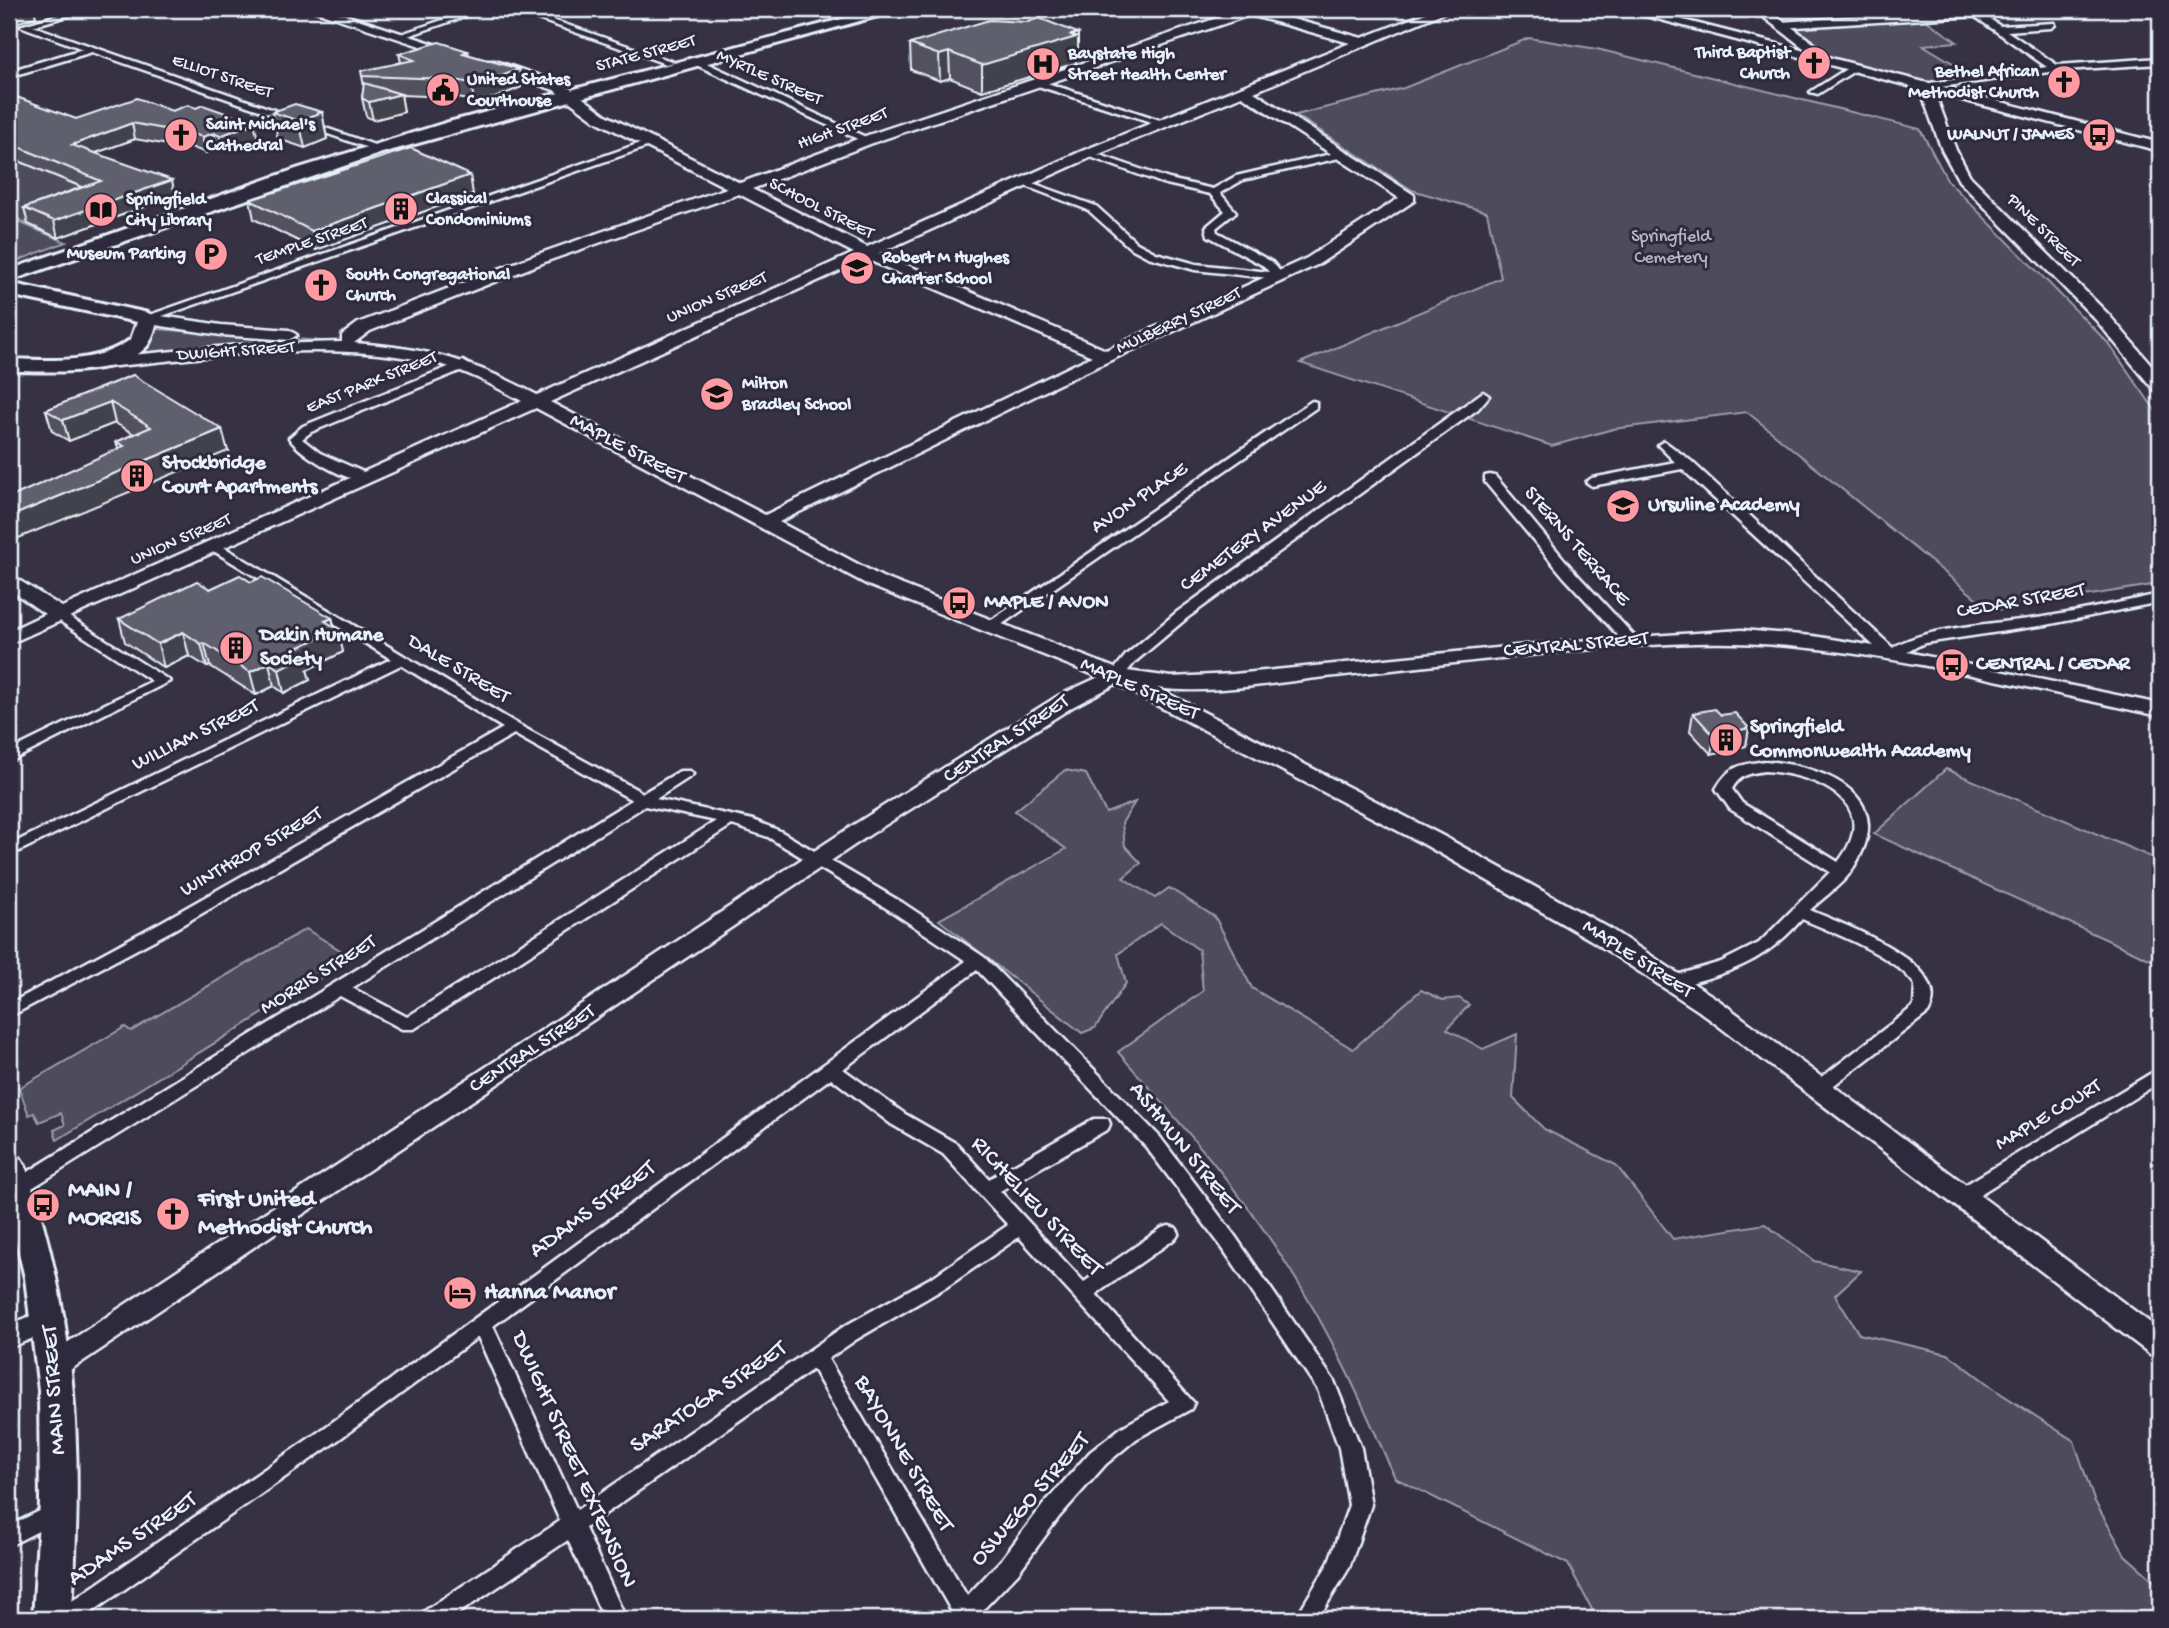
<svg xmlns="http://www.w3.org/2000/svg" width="2169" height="1628" viewBox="0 0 2169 1628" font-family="'Gochi Hand',sans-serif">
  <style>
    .green { fill: #4d4b5c; stroke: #9a9eaa; stroke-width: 2 }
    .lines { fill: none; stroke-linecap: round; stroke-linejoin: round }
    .street-casing { stroke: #e8f1f8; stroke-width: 5 }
    .secondary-casing { stroke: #e8f1f8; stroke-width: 5 }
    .primary-casing { stroke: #e8f1f8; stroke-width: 6 }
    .street { fill: #2f2a3d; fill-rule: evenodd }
    .secondary { fill: #2f2a3d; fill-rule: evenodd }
    .primary { fill: #2f2a3d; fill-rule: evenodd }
    .wall { fill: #53515f; stroke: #e8f1f8; stroke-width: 2 }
    .shaded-wall { fill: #43424d; stroke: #e8f1f8; stroke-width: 2 }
    .building { fill: #605e6e; stroke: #e8f1f8; stroke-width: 2 }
    .labels { text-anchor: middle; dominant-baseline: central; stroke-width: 6; stroke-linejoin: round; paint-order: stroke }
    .far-poi-label { font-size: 18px; font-weight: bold; fill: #e8f1f8; stroke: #2f2a3d; text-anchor: start }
    .far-street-label { font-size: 18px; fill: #e8f1f8; stroke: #2f2a3d }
    .far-park-label { font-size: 18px; fill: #b2b7c1; stroke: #2f2a3d }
    .street-label { font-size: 21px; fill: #e8f1f8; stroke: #2f2a3d }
    .poi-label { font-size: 21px; font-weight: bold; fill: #e8f1f8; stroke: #2f2a3d; text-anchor: start }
    .near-street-label { font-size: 24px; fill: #e8f1f8; stroke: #2f2a3d }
    .near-poi-label { font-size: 24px; font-weight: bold; fill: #e8f1f8; stroke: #2f2a3d; text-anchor: start }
  </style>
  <rect width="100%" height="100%" fill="#363244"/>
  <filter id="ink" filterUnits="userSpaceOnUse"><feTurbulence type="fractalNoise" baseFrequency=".0143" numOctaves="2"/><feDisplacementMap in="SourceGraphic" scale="14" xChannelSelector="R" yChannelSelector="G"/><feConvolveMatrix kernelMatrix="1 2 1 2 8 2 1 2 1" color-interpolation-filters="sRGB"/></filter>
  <g filter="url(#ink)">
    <path class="green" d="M1926 20 1957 42 1923 45 1974 76 1927 83 1842 61 1828 55 1794 28Z
      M1529 38 1597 49 1920 129 1948 181 2108 343 2160 417V580L2152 585 1992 611 1747 412 1613 429 1552 446 1300 363 1501 278 1487 212 1412 190 1296 115 1404 88Z
      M9 157 105 197 28 224 9 215Z
      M16 221 66 242 9 264V223Z
      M156 329 322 341 325 342 133 353Z
      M1946 769 2160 861V964L1874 834Z
      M1065 770 1086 774 1106 813 1135 802 1122 823 1125 846 1141 863 1123 878 1155 898 1169 888 1215 917 1252 988 1353 1049 1421 990 1443 1000 1459 998 1469 1005 1447 1029 1483 1049 1517 1034 1513 1098 1544 1129 1616 1165 1673 1239 1765 1224 1814 1261 1861 1271 1835 1295 1859 1334 1948 1354 2000 1393 2074 1441 2094 1500 2125 1555 2160 1586V1619H2148L2120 1611 2113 1619H1597L1568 1564 1395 1478C1363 1404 1331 1333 1287 1265 1239 1188 1178 1120 1118 1052L1203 991 1199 950 1161 923 1118 954 1126 983 1095 1028 1082 1033 939 920 1066 849 1015 811Z
      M306 929 353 958 57 1140 54 1130 65 1125 61 1113 39 1122 34 1113 29 1115 19 1088 125 1027 131 1031Z"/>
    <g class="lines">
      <g class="street-casing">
        <path id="street" d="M78 9H91L33 26 386 149 377 151 92 52 9 77V71L83 49 20 26Z
          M475 9H487L402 38 395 36Z
          M509 9H521L674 62 666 64Z
          M1974 9H2044L2040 12 1984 15 2000 26 2054 23 2055 25 2051 28 2007 31 2057 65 2160 58V64L2064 70 1926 89 1923 88V84L2047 67 1974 16 1780 28 1776 25 1780 22Z
          M694 60H700L872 140 864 142 694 64Z
          M1851 66 1859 68 1818 94 1810 92Z
          M1035 81H1041L1166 122 1158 124 1035 85Z
          M652 139 657 142 655 144 148 321 138 319Z
          M1344 151 1348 152V156L1243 180 1220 193 1236 212 1216 228 1217 232 1272 262 1284 276 1278 279 1195 270 1148 257 1129 247 1088 210 1018 183 1027 181 1096 206 1137 243 1156 253 1196 264 1269 272 1264 266 1208 236 1206 227 1225 211 1210 194 1162 183 1082 154 1091 152 1169 179 1213 189 1236 176Z
          M463 361 469 365 467 368 311 432 302 439 320 453 370 475V481C349 484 300 455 289 438L303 426Z
          M1483 392 1489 396 1478 409 1187 618 1136 661 1121 679H1111L1109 676 1126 655 1177 612Z
          M1312 401 1316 402V408L995 629 990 630 983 626Z
          M1664 441 1691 461 1893 648C1922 627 2005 623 2044 617 2083 611 2121 602 2160 594V602L2046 625 1925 643C1913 647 1899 660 1887 658L1682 469 1592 486 1586 482 1592 478 1675 462 1658 445Z
          M1490 475 1495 476 1574 571 1636 638 1638 641 1636 644H1626L1564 577 1485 482V476Z
          M217 543 519 725 643 793 680 771H690L693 774 690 777 656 799 753 820 780 831 903 903 984 957 1160 1137 1235 1236 1334 1381 1361 1448 1371 1505 1349 1568 1318 1619H1295L1328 1564 1349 1505 1339 1448 1318 1390 1221 1246 1146 1147 977 970 843 1069 905 1114 957 1144 989 1179 1094 1119H1108L1110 1124 1108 1129 1000 1191 1084 1282 1162 1228 1169 1226 1176 1228 1179 1233 1176 1238 1096 1294 1194 1403 1191 1409 1136 1439 1106 1464 1059 1517 1018 1573 974 1619H949L952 1612 813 1369 585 1528 626 1619H604L568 1540 450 1619H420L423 1612 560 1521 478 1337 334 1443 82 1619H53L56 1612 320 1431 966 961 891 911 768 837 732 825 414 1029H402L340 996 24 1193 17 1195 10 1193V1183L632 800 514 734 173 930 9 1017V1004L161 922 503 728 401 665 9 856V845L391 659 212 550V544ZM645 806 716 821 407 1017 352 988ZM831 1078 891 1124 943 1154 1008 1225 934 1276 843 1327 577 1510 493 1326ZM1019 1237 1169 1401 1122 1427 1090 1452 1043 1505 1002 1559 967 1596 828 1359 857 1339 948 1286Z
          M60 611 170 681 9 762V751L152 681 55 618 53 615Z
          M1765 761C1832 767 1903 800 1849 874 1842 884 1821 900 1810 910 1843 925 1957 964 1928 1013L1825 1092H1813L1810 1088 1813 1084 1914 1006 1915 985C1896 956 1834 933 1802 919 1763 964 1728 973 1673 988L1664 982 1667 978 1721 962 1759 943 1830 872 1730 809 1716 789C1729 766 1739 765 1765 761ZM1765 771C1815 774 1885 802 1838 862L1742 803 1732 789C1740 775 1749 773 1765 771Z
          M2160 1068V1082L1969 1201 1962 1203 1955 1201 1952 1196 1955 1191Z
          M56 1503 64 1506 67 1512 64 1518 9 1546V1526Z"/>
      </g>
      <g class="secondary-casing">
        <path id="secondary" d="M309 9H327L465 54 453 57Z
          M1244 9H1256L1362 38 1436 9H1452L1254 92 1414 195V201L1319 264 1057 385 779 522 882 577 1120 670 1171 677 1234 674 1546 643 1742 630 1813 636 1892 649 2160 704V716C2012 686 1846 638 1695 643 1572 647 1448 665 1326 677 1271 683 1212 695 1157 688L1443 836 1609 928 1717 999 2160 1330V1357L2150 1354 1699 1011 1591 940 1427 846 1116 684 1074 706 871 834 67 1372 57 1376 47 1372 42 1364 47 1356 855 824 1058 696 1099 677 868 585 536 408 9 644V631L45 614 9 589V574L62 607 522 401C494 386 466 370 435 363 324 338 206 358 95 368L89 367 86 363 89 359 239 345 342 342V335L358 323 538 254 727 188 596 121 554 90 486 67V61H496L564 84 606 115 740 183 868 135ZM1250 15 1350 43 1082 151 867 247 752 189 878 141ZM1242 96 1399 198 1307 258 1106 350 879 253 1092 157ZM739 194 854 253 537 395C471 360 427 348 354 343L370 331 550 260ZM866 259 1092 356 765 515 550 402Z
          M1620 9H1640L1809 52 1753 9H1767L1823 50V56L2160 143V151L1935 93 1956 150 1970 176 2108 314 2160 375V391L2154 390 2096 320 1959 181 1942 150 1920 89Z
          M148 314 221 325 289 330 297 335 289 340 221 335 142 323 140 319Z
          M50 1308 60 1311 65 1319 60 1327 9 1348V1325Z"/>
      </g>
      <g class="primary-casing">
        <path id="primary" d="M880 9H903L382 153 9 281V270L296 169 445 123Z
          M9 283 148 313 158 319C155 327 153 338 148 345 121 378 46 371 9 371V359C51 360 96 365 131 339L137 322 9 295Z
          M9 1155 20 1158 25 1166C78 1320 84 1457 71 1619H33L40 1503 39 1390 25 1278 9 1212Z"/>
      </g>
      <use href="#street" class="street"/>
      <use href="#secondary" class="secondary"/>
      <use href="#primary" class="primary"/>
    </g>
    <path class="wall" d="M1078 33V59L1076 60V63L982 91 950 78 940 81 911 70 910 44Z
      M468 51 469 55 519 69 521 87 495 98 474 101 452 97 401 95 404 112 373 120 366 116 362 98 364 86 362 76 401 62 399 54Z
      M9 98 76 119 172 111 258 139 224 151 217 149 206 153 180 143 173 146 135 139 95 153 175 196 58 238 28 224 24 208 82 187 9 157Z
      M272 112H322L327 139 305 148 278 139Z
      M473 194 316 250 254 219 250 200Z
      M133 375 228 451 118 448 116 442 134 434 115 423 69 441 52 431 46 410Z
      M251 582 332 618 343 652 307 670 310 680 284 693 274 686 256 695 210 666 207 667 189 656 164 668 125 642 119 619 210 589Z
      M1693 713 1749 728 1746 746 1711 754 1690 731Z"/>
    <path class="shaded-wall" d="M9 9H34L36 17 9 25Z
      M1078 33V59L1076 60V63L982 91V65Z
      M949 52 950 78 940 81 939 55Z
      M519 69 521 87 495 98 474 101 471 83Z
      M401 94 404 112 373 120 369 102Z
      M322 112 327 139 305 148 299 121Z
      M132 123 135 139 76 160 72 145Z
      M254 123 258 139 224 151 220 136Z
      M176 128 180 143 173 146 169 130Z
      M214 133 217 149 206 153 202 137Z
      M470 175 473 194 316 250 312 231Z
      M172 180 175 196 58 238 54 221Z
      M10 185 15 206 9 208V190Z
      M110 402 115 423 69 441 63 420Z
      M222 429 228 451 9 542V517Z
      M332 618 335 630 338 629 343 652 307 670 310 680 284 693 279 669 293 650 325 621Z
      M183 632 189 656 164 668 158 644Z
      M204 643 210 666 207 667 201 644Z
      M269 663 274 686 256 695 250 672Z
      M1749 728 1746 746 1711 754 1714 736Z"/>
    <path class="building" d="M1039 18 1078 33 1071 35 1076 37 982 65 949 52 939 55 910 44 989 20 1028 22Z
      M439 42 468 51 463 53 519 69 492 80 471 83 449 79 362 76 361 71 414 60 399 54Z
      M364 83 401 94 369 102 362 98Z
      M14 96 76 119 137 98 172 111 188 105 196 108 203 105 254 123 220 136 214 133 202 137 176 128 169 130 132 123 72 145 172 180 54 221 24 208 101 181 9 143V98Z
      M295 104 322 112 299 121 272 112Z
      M411 148 470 175 312 231 250 200Z
      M133 375 222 429 9 517V498L124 446 116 442 151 427 110 402 63 420 46 410Z
      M240 575 251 582 262 577 332 618 325 621 338 629 293 650 304 657 279 669 269 663 250 672 204 643 201 644 183 632 158 644 119 619 197 581 210 589Z
      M1715 709 1721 715 1735 713 1749 728 1714 736 1693 713Z"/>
  </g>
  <defs>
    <g id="church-disc" transform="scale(1.75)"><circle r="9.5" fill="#ff9aa2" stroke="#2f2a3d"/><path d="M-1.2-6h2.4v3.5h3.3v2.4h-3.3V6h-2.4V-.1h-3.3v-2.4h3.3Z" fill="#111"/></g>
    <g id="hospital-disc" transform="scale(1.75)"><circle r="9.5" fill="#ff9aa2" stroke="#2f2a3d"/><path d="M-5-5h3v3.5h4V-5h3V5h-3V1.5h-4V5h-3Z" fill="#111"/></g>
    <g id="civic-disc" transform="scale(1.75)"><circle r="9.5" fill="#ff9aa2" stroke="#2f2a3d"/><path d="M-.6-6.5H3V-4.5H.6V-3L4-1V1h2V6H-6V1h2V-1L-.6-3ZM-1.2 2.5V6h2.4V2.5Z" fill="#111"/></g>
    <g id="bus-disc" transform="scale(1.75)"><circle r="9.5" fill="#ff9aa2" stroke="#2f2a3d"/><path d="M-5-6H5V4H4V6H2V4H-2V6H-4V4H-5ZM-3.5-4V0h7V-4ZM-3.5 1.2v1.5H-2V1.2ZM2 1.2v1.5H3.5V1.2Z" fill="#111"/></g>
    <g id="building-disc" transform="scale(1.75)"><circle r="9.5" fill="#ff9aa2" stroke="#2f2a3d"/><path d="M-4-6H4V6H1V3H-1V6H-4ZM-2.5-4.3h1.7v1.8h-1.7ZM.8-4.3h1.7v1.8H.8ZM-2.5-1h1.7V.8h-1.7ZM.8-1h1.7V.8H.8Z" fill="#111"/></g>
    <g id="library-disc" transform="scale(1.75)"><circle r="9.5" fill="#ff9aa2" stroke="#2f2a3d"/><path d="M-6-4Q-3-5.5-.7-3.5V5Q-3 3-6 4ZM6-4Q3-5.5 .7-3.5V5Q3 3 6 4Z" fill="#111"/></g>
    <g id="parking-disc" transform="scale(1.75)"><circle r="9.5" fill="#ff9aa2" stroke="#2f2a3d"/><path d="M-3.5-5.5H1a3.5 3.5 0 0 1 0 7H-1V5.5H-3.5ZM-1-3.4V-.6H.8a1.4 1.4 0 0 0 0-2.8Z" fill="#111"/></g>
    <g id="school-disc" transform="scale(1.75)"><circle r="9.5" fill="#ff9aa2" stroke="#2f2a3d"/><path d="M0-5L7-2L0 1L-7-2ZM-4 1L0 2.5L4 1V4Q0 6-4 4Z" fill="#111"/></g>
    <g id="hotel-disc" transform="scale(1.75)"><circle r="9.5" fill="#ff9aa2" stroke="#2f2a3d"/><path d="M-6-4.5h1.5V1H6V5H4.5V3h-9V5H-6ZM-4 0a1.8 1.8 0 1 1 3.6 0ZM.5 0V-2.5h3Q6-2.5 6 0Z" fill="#111"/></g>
  </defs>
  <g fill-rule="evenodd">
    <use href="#church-disc" x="1814" y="63"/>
    <use href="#hospital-disc" x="1043" y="64"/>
    <use href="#church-disc" x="2064" y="82"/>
    <use href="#civic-disc" x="443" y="90"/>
    <use href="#church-disc" x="181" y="135"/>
    <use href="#bus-disc" x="2099" y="135"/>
    <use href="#building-disc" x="401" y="209"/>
    <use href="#library-disc" x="101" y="210"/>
    <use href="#parking-disc" x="211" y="254"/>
    <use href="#school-disc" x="857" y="268"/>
    <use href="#church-disc" x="321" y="285"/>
    <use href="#school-disc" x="717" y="394"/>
    <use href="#building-disc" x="137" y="476"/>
    <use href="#school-disc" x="1623" y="506"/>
    <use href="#bus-disc" x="959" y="603"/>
    <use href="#building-disc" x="236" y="648"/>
    <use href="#bus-disc" x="1952" y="665"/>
    <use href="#building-disc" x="1726" y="740"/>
    <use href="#bus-disc" x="43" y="1205"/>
    <use href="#church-disc" x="173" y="1214"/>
    <use href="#hotel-disc" x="460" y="1293"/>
  </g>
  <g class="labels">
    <g class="far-poi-label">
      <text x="1790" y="53" text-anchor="end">Third Baptist<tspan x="1790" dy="21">Church</tspan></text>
      <text x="1068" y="54">Baystate High<tspan x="1068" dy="21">Street Health Center</tspan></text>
      <text x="2039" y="72" text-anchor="end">Bethel African<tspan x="2039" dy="21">Methodist Church</tspan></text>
      <text x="467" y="80">United States<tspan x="467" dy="21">Courthouse</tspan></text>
      <text x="206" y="125">Saint Michael's<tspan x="206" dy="21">Cathedral</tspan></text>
      <text x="2074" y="135" text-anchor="end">WALNUT / JAMES</text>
      <text x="426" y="199">Classical<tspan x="426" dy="21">Condominiums</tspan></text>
      <text x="126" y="200">Springfield<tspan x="126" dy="21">City Library</tspan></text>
      <text x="186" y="254" text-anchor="end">Museum Parking</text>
      <text x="882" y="258">Robert M Hughes<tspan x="882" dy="21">Charter School</tspan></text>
      <text x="346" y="275">South Congregational<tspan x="346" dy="21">Church</tspan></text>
      <text x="742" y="384">Milton<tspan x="742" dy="21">Bradley School</tspan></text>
    </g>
    <g class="far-street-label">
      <text transform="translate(646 54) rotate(-15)">STATE STREET</text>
      <text transform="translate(222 77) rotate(19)">ELLIOT STREET</text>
      <text transform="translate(769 78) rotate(24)">MYRTLE STREET</text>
      <text transform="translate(843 129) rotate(-20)">HIGH STREET</text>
      <text transform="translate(821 209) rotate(27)">SCHOOL STREET</text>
      <text transform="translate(2043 231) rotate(45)">PINE STREET</text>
      <text transform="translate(312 242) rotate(-19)">TEMPLE STREET</text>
      <text transform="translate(717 298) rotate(-23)">UNION STREET</text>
      <text transform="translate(1179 321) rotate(-25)">MULBERRY STREET</text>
      <text transform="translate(236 352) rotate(-4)">DWIGHT STREET</text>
      <text transform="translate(372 383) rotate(-22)">EAST PARK STREET</text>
      <text transform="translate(181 540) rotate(-23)">UNION STREET</text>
    </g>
    <g class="far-park-label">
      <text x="1671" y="237">Springfield<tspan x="1671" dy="21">Cemetery</tspan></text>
    </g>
    <g class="street-label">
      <text transform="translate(627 450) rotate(28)">MAPLE STREET</text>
      <text transform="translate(1140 499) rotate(-34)">AVON PLACE</text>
      <text transform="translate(1254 537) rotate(-36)">CEMETERY AVENUE</text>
      <text transform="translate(1576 547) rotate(49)">STERNS TERRACE</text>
      <text transform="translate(2021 602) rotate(-10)">CEDAR STREET</text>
      <text transform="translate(1576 646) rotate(-5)">CENTRAL STREET</text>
      <text transform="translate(458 670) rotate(31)">DALE STREET</text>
      <text transform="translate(1139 690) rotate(24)">MAPLE STREET</text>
      <text transform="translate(196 736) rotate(-26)">WILLIAM STREET</text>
      <text transform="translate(1007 740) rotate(-33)">CENTRAL STREET</text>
      <text transform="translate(252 853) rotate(-30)">WINTHROP STREET</text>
      <text transform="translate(1637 960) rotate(33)">MAPLE STREET</text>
      <text transform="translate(319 976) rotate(-32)">MORRIS STREET</text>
      <text transform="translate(533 1050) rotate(-33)">CENTRAL STREET</text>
      <text transform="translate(2049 1116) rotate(-31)">MAPLE COURT</text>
    </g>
    <g class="poi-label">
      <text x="162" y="464">Stockbridge<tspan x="162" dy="24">Court Apartments</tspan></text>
      <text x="1648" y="506">Ursuline Academy</text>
      <text x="984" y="603">MAPLE / AVON</text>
      <text x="260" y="636">Dakin Humane<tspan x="260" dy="24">Society</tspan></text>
      <text x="1976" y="665">CENTRAL / CEDAR</text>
      <text x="1750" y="728">Springfield<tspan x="1750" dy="24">Commonwealth Academy</tspan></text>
    </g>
    <g class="near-street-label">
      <text transform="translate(1184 1149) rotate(51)">ASHMUN STREET</text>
      <text transform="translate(1036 1207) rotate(47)">RICHELIEU STREET</text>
      <text transform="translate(593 1210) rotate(-36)">ADAMS STREET</text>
      <text transform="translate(55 1390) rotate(-94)">MAIN STREET</text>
      <text transform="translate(709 1398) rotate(-34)">SARATOGA STREET</text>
      <text transform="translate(903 1454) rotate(60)">BAYONNE STREET</text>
      <text transform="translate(573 1460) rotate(66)">DWIGHT STREET EXTENSION</text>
      <text transform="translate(1031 1500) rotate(-49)">OSWEGO STREET</text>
      <text transform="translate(133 1540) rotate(-34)">ADAMS STREET</text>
    </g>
    <g class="near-poi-label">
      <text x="68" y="1191">MAIN /<tspan x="68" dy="28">MORRIS</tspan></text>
      <text x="198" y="1200">First United<tspan x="198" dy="28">Methodist Church</tspan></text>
      <text x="484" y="1293">Hanna Manor</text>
    </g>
  </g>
  <rect width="2169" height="1628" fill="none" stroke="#2f2a3d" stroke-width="35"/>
  <rect x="18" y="18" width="2134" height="1593" fill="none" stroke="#e8f1f8" stroke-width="2.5" filter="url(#ink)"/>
</svg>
